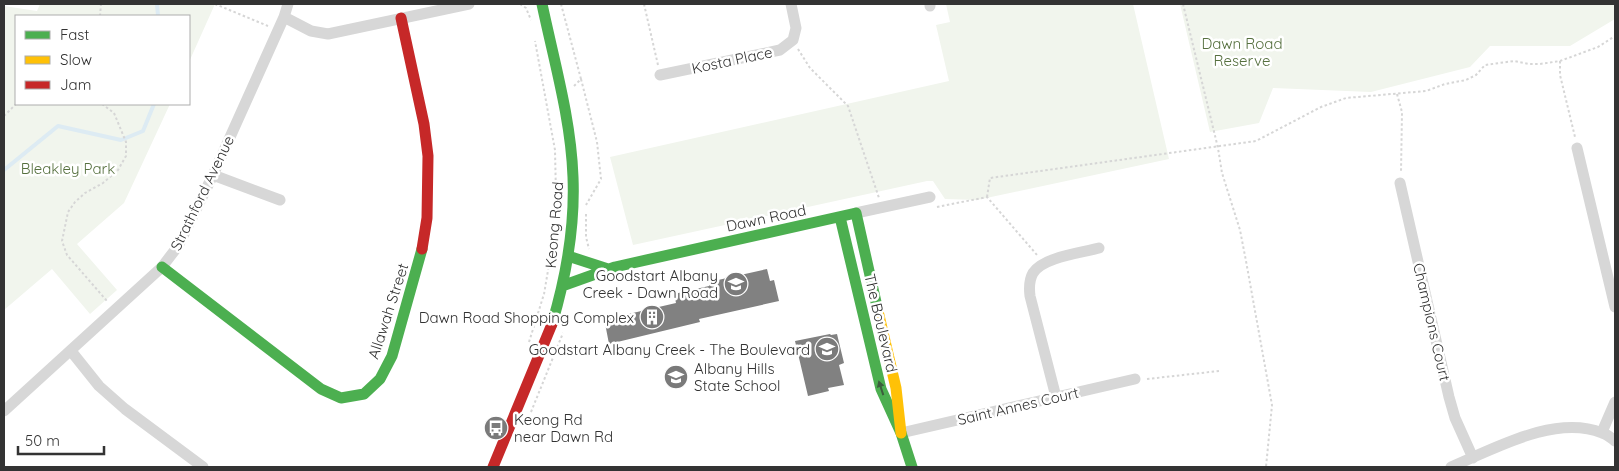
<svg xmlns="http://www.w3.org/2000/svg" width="1619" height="471" viewBox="0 0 1619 471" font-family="Quicksand,sans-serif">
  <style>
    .green { fill: #f1f5ed }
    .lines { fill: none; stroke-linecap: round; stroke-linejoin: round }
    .stream { stroke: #ddebf3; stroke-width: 4 }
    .building { fill: #818181 }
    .path { stroke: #d6d6d6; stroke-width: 2; stroke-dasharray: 2.5 2.5; stroke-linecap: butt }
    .street { stroke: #d7d7d7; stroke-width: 11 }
    .fast { stroke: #4caf50; stroke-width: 11 }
    .slow { stroke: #ffc107; stroke-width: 11 }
    .jam { stroke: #c62828; stroke-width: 11 }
    .oneway { fill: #3c5e3d }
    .labels { text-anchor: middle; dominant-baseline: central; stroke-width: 5; stroke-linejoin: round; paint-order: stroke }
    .park-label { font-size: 15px; fill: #56703f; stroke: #fff }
    .street-label { font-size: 15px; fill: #333; stroke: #fff }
    .poi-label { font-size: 15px; fill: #333; stroke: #fff; text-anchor: end }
  </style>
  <rect width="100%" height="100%" fill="#fff"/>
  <path class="green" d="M40 4H215L189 62V16H16V104H170L124 203 77 244 117 290 90 314 52 269 4 310V6L37 11Z
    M946 4H1133L1169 159 977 200 945 199 933 181H927L633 245 610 157 949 81 936 25 950 22Z
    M1180 4H1615V19L1570 46H1490L1470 67 1371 92 1273 88 1259 123 1210 132Z"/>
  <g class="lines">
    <path class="stream" d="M157 4 158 16
      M4 170 58 126 121 140 143 131 154 104"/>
  </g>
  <path class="building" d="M767 269 770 281 774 280 779 301 699 319 700 322 609 344 604 318 624 313V315L676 303 674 294 709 286V282Z
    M830 334 831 335 837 334 844 363 839 365 844 385 828 388 829 391 808 396 795 341Z"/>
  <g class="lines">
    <path class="path" d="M215 4 268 26
      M520 4 526 8 531 20
      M561 4 581 79 574 86
      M644 4 658 65
      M1183 4 1218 148 1222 173 1240 230 1246 261 1272 405 1266 467
      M100 16 101 4
      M798 49 810 68 848 106 879 198
      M1560 61V75L1575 137
      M581 79 597 142 601 179 586 205
      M1397 94 1402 112 1401 173
      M102 104 114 113 126 142V156L118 170 103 183 85 193 75 202 68 212 62 241 67 255 107 301
      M4 116 16 104
      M987 197 990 178 1256 141 1321 107 1346 98 1426 91 1445 84 1466 80 1476 75 1485 65 1514 61 1529 64H1540L1560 61 1598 47 1615 36
      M937 207 987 197 1037 255
      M586 214V237L589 249
      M529 342 544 294 551 253 556 196 555 150 535 41
      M1147 379 1219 371
      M531 412 563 333"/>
    <path class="street" d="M930 4V6
      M284 17 311 31 328 34 469 4
      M660 75 780 50 793 40 796 28 791 4
      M1577 148 1615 307
      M213 175 280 200
      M1400 183 1449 397 1455 418 1473 458
      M856 213 930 197
      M71 351 99 386 125 409 203 467
      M1056 397 1030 296C1029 288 1029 280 1033 273 1043 257 1081 253 1099 248
      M4 411 162 267 178 246 213 175 284 17 288 4
      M1602 432 1615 402
      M901 433 1135 379
      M1451 467C1494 449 1555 414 1602 433 1607 434 1611 438 1615 441"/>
    <path class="fast" d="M542 4C554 61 571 119 573 177 575 226 566 277 552 324
      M840 217 881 389 901 433 912 467
      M568 256 608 269
      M162 267 321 389 341 398 364 394 380 379 392 356 422 249
      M562 286 615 267 856 213 878 311"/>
    <path class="slow" d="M878 311 896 388 901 433"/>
    <path class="jam" d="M401 18 424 124 428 156 427 218 422 249
      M493 467 552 324"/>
  </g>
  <defs><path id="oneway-solid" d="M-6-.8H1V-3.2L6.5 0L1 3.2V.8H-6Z" transform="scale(1.25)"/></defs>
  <use class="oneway" href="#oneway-solid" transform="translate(881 388) rotate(-108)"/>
  <defs>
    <g id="school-disc" transform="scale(1.25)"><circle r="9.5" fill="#7a7a7a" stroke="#fff"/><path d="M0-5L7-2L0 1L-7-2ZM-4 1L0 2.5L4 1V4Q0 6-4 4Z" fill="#fff"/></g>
    <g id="building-disc" transform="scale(1.25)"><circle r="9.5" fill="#7a7a7a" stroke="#fff"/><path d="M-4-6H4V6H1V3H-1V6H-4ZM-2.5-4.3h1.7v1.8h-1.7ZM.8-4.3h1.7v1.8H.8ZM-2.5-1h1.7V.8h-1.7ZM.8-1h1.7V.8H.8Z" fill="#fff"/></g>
    <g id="bus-disc" transform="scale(1.25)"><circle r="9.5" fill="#7a7a7a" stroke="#fff"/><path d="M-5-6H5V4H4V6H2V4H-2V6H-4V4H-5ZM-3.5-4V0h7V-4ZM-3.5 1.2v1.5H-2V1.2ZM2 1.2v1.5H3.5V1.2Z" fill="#fff"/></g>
  </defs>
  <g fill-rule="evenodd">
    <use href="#school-disc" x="736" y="284"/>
    <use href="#building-disc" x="652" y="317"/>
    <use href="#school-disc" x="827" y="349"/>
    <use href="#school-disc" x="676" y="377"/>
    <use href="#bus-disc" x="496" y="428"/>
  </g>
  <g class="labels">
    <g class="park-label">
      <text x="1242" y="43">Dawn Road<tspan x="1242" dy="17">Reserve</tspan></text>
      <text x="68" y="168">Bleakley Park</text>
    </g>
    <g class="street-label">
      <text transform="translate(732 60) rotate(-12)">Kosta Place</text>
      <text transform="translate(202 193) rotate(-64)">Strathford Avenue</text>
      <text transform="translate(766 218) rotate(-12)">Dawn Road</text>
      <text transform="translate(554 225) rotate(-85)">Keong Road</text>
      <text transform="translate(388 311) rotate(-72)">Allawah Street</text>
      <text transform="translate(1432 322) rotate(77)">Champions Court</text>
      <text transform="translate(881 323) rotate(77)">The Boulevard</text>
      <text transform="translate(1018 406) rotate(-13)">Saint Annes Court</text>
    </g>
    <g class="poi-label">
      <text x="718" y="275">Goodstart Albany<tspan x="718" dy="17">Creek - Dawn Road</tspan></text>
      <text x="634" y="317">Dawn Road Shopping Complex</text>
      <text x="810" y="349">Goodstart Albany Creek - The Boulevard</text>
      <text x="694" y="368" text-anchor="start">Albany Hills<tspan x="694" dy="17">State School</tspan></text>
      <text x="514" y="419" text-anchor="start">Keong Rd<tspan x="514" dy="17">near Dawn Rd</tspan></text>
    </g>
  </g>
  <rect width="1619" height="471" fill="none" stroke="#333333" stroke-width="10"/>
  <rect x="15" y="15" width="175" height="90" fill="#ffffff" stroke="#adadad"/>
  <rect x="25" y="31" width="25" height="8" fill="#4caf50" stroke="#adadad"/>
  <text x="60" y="40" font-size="15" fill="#333333">Fast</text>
  <rect x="25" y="56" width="25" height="8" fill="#ffc107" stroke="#adadad"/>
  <text x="60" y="65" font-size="15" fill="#333333">Slow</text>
  <rect x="25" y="81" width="25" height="8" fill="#c62828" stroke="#adadad"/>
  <text x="60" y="90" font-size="15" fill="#333333">Jam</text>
  <path d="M18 446v8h86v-8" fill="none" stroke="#333333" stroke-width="2.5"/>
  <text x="25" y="446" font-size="15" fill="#333333" stroke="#ffffff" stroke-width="4" paint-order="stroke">50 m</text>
</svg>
